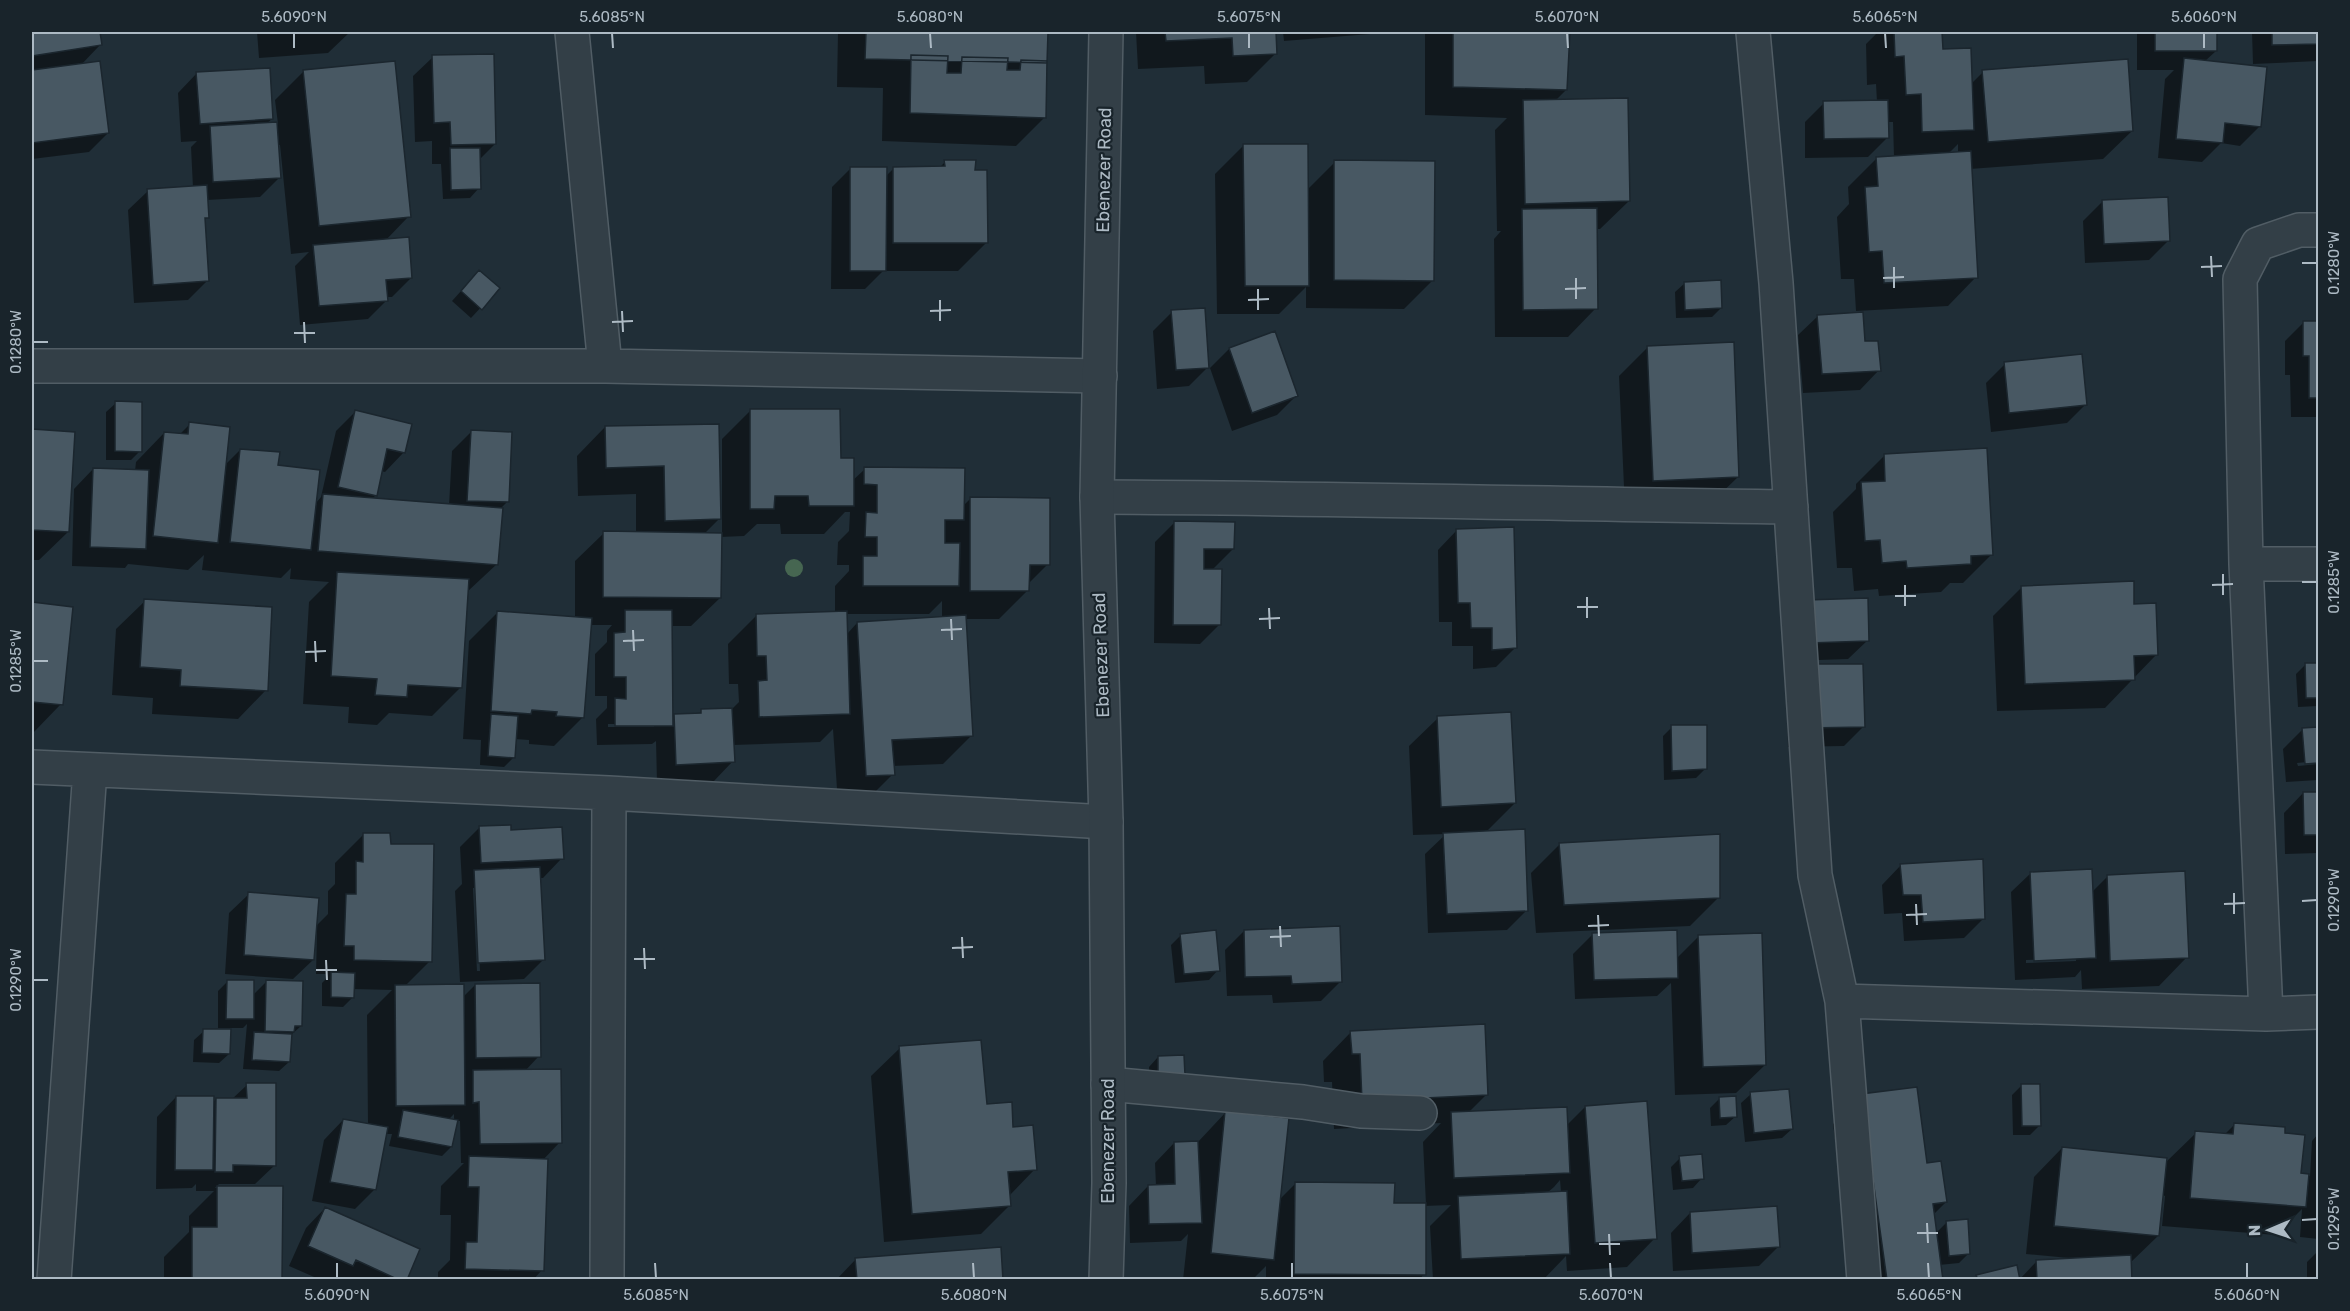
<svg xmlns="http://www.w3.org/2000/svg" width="2350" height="1311" viewBox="0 0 2350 1311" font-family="Rubik,sans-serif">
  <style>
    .shadow { fill: #0007; fill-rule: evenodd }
    .building { fill: #485863; stroke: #1b262e; stroke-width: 1.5 }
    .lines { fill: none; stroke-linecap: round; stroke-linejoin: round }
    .minor-casing { stroke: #515d65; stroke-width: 36 }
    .tertiary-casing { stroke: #515d65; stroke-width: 36 }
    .minor { stroke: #333f47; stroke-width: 33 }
    .tertiary { stroke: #333f47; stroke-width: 33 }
    .tree { fill: #466651 }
    .ticks { fill: none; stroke: #adbac4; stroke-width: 2 }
    .labels { text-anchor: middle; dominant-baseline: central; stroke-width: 4.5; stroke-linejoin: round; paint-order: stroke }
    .street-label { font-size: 18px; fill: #adbac4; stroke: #19242b }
    .neatline { fill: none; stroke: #adbac4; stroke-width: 2 }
    .ticks-label { font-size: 15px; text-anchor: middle; fill: #adbac4 }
  </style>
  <rect width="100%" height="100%" fill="#202e37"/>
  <path class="shadow" d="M32 32H98L100 45 80 66 108 133 89 152 32 159Z
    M257 32H350L328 53 259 58Z
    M838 32H1046L1045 117 1016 146 882 141 883 88 837 87Z
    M1136 32H1275L1276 53 1247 82 1205 84 1204 66 1138 69Z
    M1283 32H1395L1284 41Z
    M1425 32H1568L1566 90 1555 101 1629 201 1600 229H1595L1596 308 1568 337H1495L1494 239 1501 231H1497L1495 130 1507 118 1425 115Z
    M1878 32H1940L1941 51 1971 84 1983 72 2132 131 2103 159 1970 169 1976 277 1948 306 1856 311 1854 279H1841L1837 217 1849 204 1848 187 1877 158 1894 157 1893 122H1887L1888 137 1868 157 1805 158V122L1824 103 1877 102 1876 84 1867 85 1866 44ZM1958 144V153L1948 154Z
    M2137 32H2216V51L2204 62 2260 126 2240 146 2221 143 2202 162 2158 158 2165 79 2174 70H2137Z
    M2252 32H2318V61L2253 64Z
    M433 57 495 144 479 160V188L470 198 443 199 441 164H432V141L415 142 413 76Z
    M304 71 409 216 385 241 411 278 392 297H387V300L368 319 300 325 295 266 309 252 291 254 280 145H277L279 178 260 197 207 200 208 217 203 221 207 281 188 300 134 303 128 210 148 191 193 188 191 147 197 141 181 142 178 93 197 73 272 119 266 124H278L275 100Z
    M1244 145 1307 190 1335 162 1433 280 1404 309 1306 308V287L1279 314H1217L1215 174Z
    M945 162 974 171 987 242 958 271H883L865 289H831L832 187 851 168 885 177 894 168H939Z
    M2103 201 2169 240 2149 260 2085 263 2083 221Z
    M470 281 498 289 471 318 452 301Z
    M1685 283 1721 308 1712 317 1676 318 1675 292Z
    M1172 312 1208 367 1189 386 1157 389 1153 331Z
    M1818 316 1864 342 1879 370 1860 390 1803 393 1798 335Z
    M2304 322H2318V417H2291L2290 375H2285V341Z
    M1274 333 1297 395 1277 415 1232 431 1210 368 1229 349Z
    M1648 347 1738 477 1709 505 1625 509 1619 376Z
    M2005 364 2086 404 2067 423 1991 432 1986 383Z
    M116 403 140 451 131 460H106V412Z
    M751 410 839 460 852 481 865 469 963 506 970 499 1048 564 1028 584V590L999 619H965L972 735 943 764 892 766 893 774 864 803 838 804 833 729 820 742 733 745V761L714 781 657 783 656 741 652 744 597 745 596 719 607 708V696H595V654L607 642V631L612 625H590L583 717 554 746 529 744V740L515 739 514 757 504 767 480 765 481 740 463 739 469 641 498 612 575 618V561L604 533H636V494L578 496 577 456 605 427 717 425 719 519 704 534H722V439ZM845 512H850L849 531 838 542 837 565H849V571L835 586V613L757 615 728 644 729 684H738L739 702 731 710 672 715 671 626H691L720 598V537L744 536 757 524H780L781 534H824ZM942 601V618L857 623 847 634 846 614H929ZM608 724H654V727H608Z
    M355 412 404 452 385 472 381 471 376 495 372 499 449 506 452 451 471 432 507 502 501 508 497 564 467 592 461 687 432 716 389 713 377 725 348 723 349 707 303 704 309 602 329 582 290 579 291 568 281 578 202 570 204 555 188 570 128 564 125 568 72 566 74 489 93 469 135 471 136 462 164 433 179 435 190 424 224 466 240 450 277 467 315 504 321 497 336 431Z
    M32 431 74 434 68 532 39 560H32Z
    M1884 456 1992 554 1963 583H1950L1941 592 1879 596 1878 589 1854 591 1852 568H1837L1833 512 1856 489V484Z
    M1175 522 1233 549 1211 571 1220 624 1200 644 1154 643 1155 542Z
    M1457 530 1516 647 1496 667 1473 669V646H1452V622H1439L1438 550Z
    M2022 587 2133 605 2156 655 2105 708 1997 711 1993 616Z
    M145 601 266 690 238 719 152 714 153 698 112 695 116 629Z
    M32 604 72 608 61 704 33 733Z
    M1788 621 1868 640 1848 659 1790 661Z
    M2306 664H2318V706L2298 707 2296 674Z
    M1787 685 1864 726 1844 746 1788 747Z
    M1438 718 1515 803 1485 833 1527 910 1507 930 1428 933 1425 854 1446 834 1413 835 1409 746Z
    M1672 727 1706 768 1696 778 1664 780 1663 736Z
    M2318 729V761L2297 763 2298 766 2318 764V780L2286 782 2283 749 2302 730Z
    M2303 793H2318V853L2285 854 2284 813Z
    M479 828 510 831 562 858 543 878H539L543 960 524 979 460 982 455 891 462 884 460 847ZM473 888H476L480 971H477Z
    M364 834 389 845 430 961 405 986 462 998 475 985 539 1056 525 1071 560 1142 542 1161V1270L533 1280H438V1272L450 1260 451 1215H440L441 1186 464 1163H461L460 1121H456L451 1147 442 1156 389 1146 392 1134H385L375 1189 355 1209 312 1201 324 1140 343 1120 368 1125 367 1015 392 990 353 989V997L343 1007 322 1006V983L326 979V974H316L317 932H315L313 960 293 979 225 974 229 913 249 894 315 927 328 914V891L335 884V863ZM454 1114V1121L448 1120Z
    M1560 844 1719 897 1690 926 1536 933 1531 873Z
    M1901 865 1984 918 1964 938 1904 941 1902 913 1884 914 1882 885Z
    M2031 873 2091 893 2108 876 2187 957 2159 986 2082 989 2081 970 2075 977 2015 980 2011 892ZM2076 958V961L2026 963V960Z
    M1244 931 1340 982 1321 1001 1273 1003 1272 995 1227 996 1225 950Z
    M1593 934 1676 959 1699 936 1765 1065 1736 1093 1675 1095 1671 983 1657 996 1575 999 1573 954Z
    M1181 935 1218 970 1209 980 1175 983 1171 945Z
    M228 981 252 996 266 982 301 1026 290 1036 289 1062 279 1071 243 1069 247 1024 243 1028H218V991Z
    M204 1031 229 1054 219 1063 193 1062 194 1040Z
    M1351 1032 1487 1094 1468 1113 1566 1126 1585 1107 1655 1238 1627 1267 1567 1271 1566 1256 1543 1280H1433L1430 1226 1451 1205 1424 1206V1274L1419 1280H1266V1266L1252 1280H1183L1188 1234 1181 1241 1130 1243 1129 1206 1148 1186H1156L1155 1163 1174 1143H1197L1226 1112 1279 1200 1295 1184 1392 1205H1426L1423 1142 1441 1123 1334 1129 1332 1082H1324L1323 1061ZM1560 1180 1561 1192 1547 1193 1554 1187Z
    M900 1048 986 1105 1012 1128 1035 1169 1009 1196V1206L981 1234 884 1242 871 1076Z
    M1158 1057H1183L1150 1084 1149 1067Z
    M247 1085 275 1165 255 1184H219L215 1188H281L280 1280H164V1257L189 1232V1216L214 1191H196V1184L192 1188 156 1189 157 1117 176 1097 212 1103 216 1099H232Z
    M2021 1086 2040 1125 2030 1135H2013L2012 1095Z
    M1751 1094 1792 1129 1782 1138 1745 1142 1741 1103Z
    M1862 1096 1926 1164 1946 1202 1933 1215 1935 1234 1947 1222 1968 1254 1959 1263 1939 1265 1941 1280H1855L1833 1124Z
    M1719 1099 1736 1116 1726 1125 1711 1126 1710 1108Z
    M2235 1124 2283 1134 2300 1175 2310 1176 2312 1141 2318 1134V1239L2300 1237 2302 1209 2276 1235 2162 1226 2165 1196 2162 1195 2158 1236 2130 1263 2131 1280H2019L2036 1262 2069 1258 2026 1254 2034 1177 2062 1148 2165 1163 2196 1133 2224 1135Z
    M1680 1158 1702 1178 1693 1188 1673 1190 1671 1167Z
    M325 1208 405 1280H321L289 1266 306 1228Z
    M1690 1213 1779 1246 1759 1266 1673 1271 1671 1233Z
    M2318 1251V1280H2307V1262Z
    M856 1259 1002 1280H836Z"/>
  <path class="building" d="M32 32H100L102 45 32 56Z
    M866 32H1048L1047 63 865 59Z
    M1165 32H1276L1277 54 1233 56 1232 38 1166 41Z
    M1453 32H1570L1567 90 1453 87Z
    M1894 32H1942L1943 49 1971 48 1974 130 1922 132 1921 94 1906 95 1904 56 1895 57Z
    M2155 32H2217V51H2155Z
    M2272 32H2318V44L2272 45Z
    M494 54 496 144 451 145 450 122 434 123 432 55Z
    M911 55 948 56 947 73H961L962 57 1008 58 1007 70H1020L1021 60 1047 61 1046 118 910 113Z
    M2184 58 2267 67 2261 127 2225 123 2223 143 2176 139Z
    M2128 59 2133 131 1988 142 1982 70Z
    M100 61 109 133 32 143V70Z
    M395 61 411 217 319 226 303 70Z
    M270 68 273 119 200 124 196 72Z
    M1628 98 1630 201 1525 204 1523 100Z
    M1888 100 1889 138 1824 139 1823 101Z
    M277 122 281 178 213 182 210 126Z
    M1243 144H1308L1309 286H1245Z
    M450 148H480L481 189 451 190Z
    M1971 151 1978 278 1884 283 1882 251 1869 252 1865 187 1878 186 1876 157Z
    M944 160H976L975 170H987L988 243H893V167L945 166Z
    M1334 160 1435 161 1434 281 1334 280Z
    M850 167H887L886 271H850Z
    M207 185 209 218H205L209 281 153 285 147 189Z
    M2168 197 2170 241 2104 244 2102 200Z
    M1597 208 1598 309 1523 310 1522 209Z
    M409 237 412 278 386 280 388 301 319 306 313 245Z
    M479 270 500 288 482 310 461 291Z
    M1721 280 1722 308 1685 310 1684 282Z
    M1205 308 1209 368 1176 370 1171 310Z
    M1863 312 1865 341H1878L1881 371 1822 374 1817 315Z
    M2303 321H2318V398H2309V356H2303Z
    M1275 331 1298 396 1252 413 1229 348Z
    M1734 342 1739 477 1653 481 1647 346Z
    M2082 354 2087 405 2009 413 2004 362Z
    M115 401 142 402V452L115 451Z
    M750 409H840L841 458H854V506H809L808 496H775L774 509H750Z
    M355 410 412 424 405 453 387 449 377 496 338 487Z
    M189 422 230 427 218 543 153 536 164 432 188 434Z
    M719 424 721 519 665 521 664 466 606 468 605 426Z
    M32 429 75 432 69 532 32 530Z
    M471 430 512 432 509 502 467 501Z
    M1987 448 1993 555 1971 556V564L1907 568 1906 561 1882 563 1880 540 1865 541 1861 482 1885 481 1884 454Z
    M240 449 280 452 278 465 320 470 311 550 230 542Z
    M864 467 965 468 964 520H945V543H960L959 586H863V556H877V537H865L866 512 877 513V485L864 484Z
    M93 468 149 470 146 549 90 547Z
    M323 494 503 508 498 565 318 551Z
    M970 497 1050 498V565H1030L1029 591H970Z
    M1174 521 1235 522 1234 549H1204V569H1222L1221 625H1173Z
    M1514 527 1517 648 1492 650V628H1471L1470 603H1458L1456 529Z
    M603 531 722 533 721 598 603 597Z
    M337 572 469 579 462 688 408 685 407 697 375 695 377 679 331 676Z
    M2134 581V604L2156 603 2158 655 2134 656 2135 680 2025 684 2021 586Z
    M1868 598 1869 641 1809 643 1807 600Z
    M144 599 272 607 268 691 180 686 181 670 140 667Z
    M32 602 73 607 63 705 32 702Z
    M625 610H672L673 726H615V698L626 699V677H614V633L625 632Z
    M497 611 592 618 584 718 556 716 557 712 532 710 531 714 491 711Z
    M847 611 850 714 759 717 758 681 767 680 766 656H757L756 614Z
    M966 615 973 736 892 740 895 775 866 776 857 622Z
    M2305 663H2318V698H2306Z
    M1806 664H1863L1865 727 1807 728Z
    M732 708 735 762 676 765 674 714 701 713V709Z
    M1511 712 1516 803 1441 807 1437 716Z
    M491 714 518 716 515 758 488 756Z
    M1671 725H1707V769L1672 771Z
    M2318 727V763L2305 764 2302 728Z
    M2303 792H2318V835H2304Z
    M511 825V830L562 827 564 859 481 863 479 826Z
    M1525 829 1528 911 1447 914 1443 833Z
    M363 833H390L391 844H434L432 962 354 960V946H344L346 894H356V861L363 862Z
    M1720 834V898L1564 905 1559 843Z
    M1983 859 1985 919 1923 922 1921 895H1903L1900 864Z
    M540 867 545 960 478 963 474 870Z
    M2092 869 2096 958 2034 961 2030 872Z
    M2185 871 2189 958 2110 961 2107 875Z
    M248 892 319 898 314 960 244 955Z
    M1340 926 1342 982 1292 984 1291 976 1245 977 1244 930Z
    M1216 930 1220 971 1184 974 1180 934Z
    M1677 930 1678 978 1594 980 1592 933Z
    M1762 933 1766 1065 1703 1067 1698 935Z
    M331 972 355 973 354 998 331 997Z
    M227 980H254V1019H226Z
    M266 980 303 981 302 1026H295L294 1032 265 1031Z
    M540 983 541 1057 476 1058 475 984Z
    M464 984 465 1105 396 1106 395 985Z
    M1485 1024 1488 1095 1362 1101 1360 1054H1352L1350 1031Z
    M203 1029H231L230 1054 202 1053Z
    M254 1032 292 1034 290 1062 252 1060Z
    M981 1040 987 1104 1012 1102 1013 1127 1033 1125 1037 1170 1008 1172 1011 1206 912 1214 899 1046Z
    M1184 1055 1185 1075H1158V1056Z
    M561 1069 562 1143 480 1144 479 1102 473 1103V1070Z
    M246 1083H276V1166L233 1165V1172H215L216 1098H247Z
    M2021 1084H2040L2041 1126H2022Z
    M1917 1087 1927 1163 1941 1161 1947 1202 1933 1204 1943 1280H1887L1861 1094Z
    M1789 1089 1793 1129 1754 1133 1750 1092Z
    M176 1096H214L213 1170H175Z
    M1736 1096 1737 1117 1720 1118 1719 1097Z
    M1647 1101 1657 1239 1595 1243 1585 1106Z
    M1567 1107 1570 1173 1454 1178 1451 1112Z
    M403 1110 458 1120 452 1147 398 1137Z
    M1225 1111 1289 1118 1274 1260 1211 1253Z
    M343 1119 388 1127 376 1190 330 1182Z
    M2234 1123 2285 1127V1133L2305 1135 2301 1173 2309 1174 2306 1207 2190 1198 2195 1131 2233 1134Z
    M1198 1141 1202 1223 1149 1224 1148 1185 1175 1184 1174 1142Z
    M2062 1147 2167 1158 2159 1236 2054 1226Z
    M1702 1154 1704 1179 1682 1181 1679 1156Z
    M469 1156 548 1159 544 1271 465 1269 466 1242H477L479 1187H468Z
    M1295 1182 1395 1183 1394 1203H1426V1275L1294 1274Z
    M217 1186H283L282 1280 192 1279V1227H217Z
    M1567 1191 1570 1254 1461 1259 1458 1196Z
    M1777 1206 1780 1247 1692 1253 1690 1212Z
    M325 1207 420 1249 407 1280H399L356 1260 353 1266 308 1246Z
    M1968 1219 1970 1254 1949 1256 1946 1221Z
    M1001 1247 1003 1280H857L855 1258Z
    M2131 1255 2132 1280H2037L2036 1260Z
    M2017 1265 2020 1280H1978L1976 1275Z"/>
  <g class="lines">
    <g class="minor-casing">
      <path id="minor" d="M572 32 605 366
        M1753 32 1776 283 1815 875 1842 1001 1864 1280
        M32 366H605L1100 376
        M1097 497C1328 498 1559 504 1791 507
        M2246 564H2318
        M32 767 609 793 1106 822
        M1842 1001 2266 1014 2318 1012
        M2266 1014 2246 564 2240 279 2258 244 2299 230H2318
        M1108 1084 1303 1102 1361 1111 1420 1113
        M54 1280 90 770
        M607 1280 609 793"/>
    </g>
    <g class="tertiary-casing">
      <path id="tertiary" d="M1106 32 1097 497 1106 822 1109 1183 1106 1280"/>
    </g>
    <use href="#minor" class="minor"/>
    <use href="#tertiary" class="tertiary"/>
  </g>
  <circle class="tree" cx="794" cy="568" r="9"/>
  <path class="ticks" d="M294 33V48M612 33 613 48M930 33 931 48M1249 33V48M1567 33 1568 48M1885 33 1886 48M2204 33V48M2211 256 2212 277M2302 263H2317M1894 267V288M2201 267 2222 266M1576 278V299M1883 278 1904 277M1258 289V310M1565 289 1586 288M940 300V321M1248 300 1269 299M622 311 623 332M930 311 951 310M304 322 305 343M612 322 633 321M294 333H315M33 342H48M2223 574V595M2302 582H2317M1905 585V606M2212 585 2233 584M1895 596H1916M1587 597V618M1577 607H1598M1269 608 1270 629M951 619 952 640M1259 619 1280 618M633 630 634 651M941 630 962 629M315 641 316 662M623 641 644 640M305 652 326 651M33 661H48M2234 893V914M2302 901 2317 900M1916 904 1917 925M2224 904 2245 903M1598 915 1599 936M1906 915 1927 914M1280 926 1281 947M1588 926 1609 925M962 937 963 958M1270 937 1291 936M644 948 645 969M952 948 973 947M634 959H655M326 960 327 980M316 970H337M33 980H48M2302 1220 2317 1219M1927 1223 1928 1243M1917 1233H1938M1609 1234 1610 1255M1599 1244H1620M337 1263V1278M655 1263 656 1278M973 1263 974 1278M1292 1263V1278M1610 1263 1611 1278M1928 1263 1929 1278M2247 1263V1278"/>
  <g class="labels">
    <g class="street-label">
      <text transform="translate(1104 170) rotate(-89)">Ebenezer Road</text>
      <text transform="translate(1101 655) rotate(-92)">Ebenezer Road</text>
      <text transform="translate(1108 1141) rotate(-90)">Ebenezer Road</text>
    </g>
  </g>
  <rect width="2350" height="1311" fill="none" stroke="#19242b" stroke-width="66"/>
  <g transform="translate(2269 1230) rotate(268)" stroke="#19242b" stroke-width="4.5" paint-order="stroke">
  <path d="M0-4.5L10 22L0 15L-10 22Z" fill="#adbac4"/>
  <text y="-9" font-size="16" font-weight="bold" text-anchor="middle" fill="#adbac4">N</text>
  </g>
  <rect x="33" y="33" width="2284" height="1245" class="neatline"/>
  <g class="ticks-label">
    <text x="294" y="22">5.6090°N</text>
    <text x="612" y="22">5.6085°N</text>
    <text x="930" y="22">5.6080°N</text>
    <text x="1249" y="22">5.6075°N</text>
    <text x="1567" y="22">5.6070°N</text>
    <text x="1885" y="22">5.6065°N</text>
    <text x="2204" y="22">5.6060°N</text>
    <text transform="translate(2334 263) rotate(-90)" y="5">0.1280°W</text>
    <text transform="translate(16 342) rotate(-90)" y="5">0.1280°W</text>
    <text transform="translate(2334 582) rotate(-90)" y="5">0.1285°W</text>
    <text transform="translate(16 661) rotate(-90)" y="5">0.1285°W</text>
    <text transform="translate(2334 900) rotate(-90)" y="5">0.1290°W</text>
    <text transform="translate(16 980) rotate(-90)" y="5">0.1290°W</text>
    <text transform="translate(2334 1219) rotate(-90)" y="5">0.1295°W</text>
    <text x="337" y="1300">5.6090°N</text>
    <text x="656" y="1300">5.6085°N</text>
    <text x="974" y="1300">5.6080°N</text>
    <text x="1292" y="1300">5.6075°N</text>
    <text x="1611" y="1300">5.6070°N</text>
    <text x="1929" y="1300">5.6065°N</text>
    <text x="2247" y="1300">5.6060°N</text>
  </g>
</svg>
